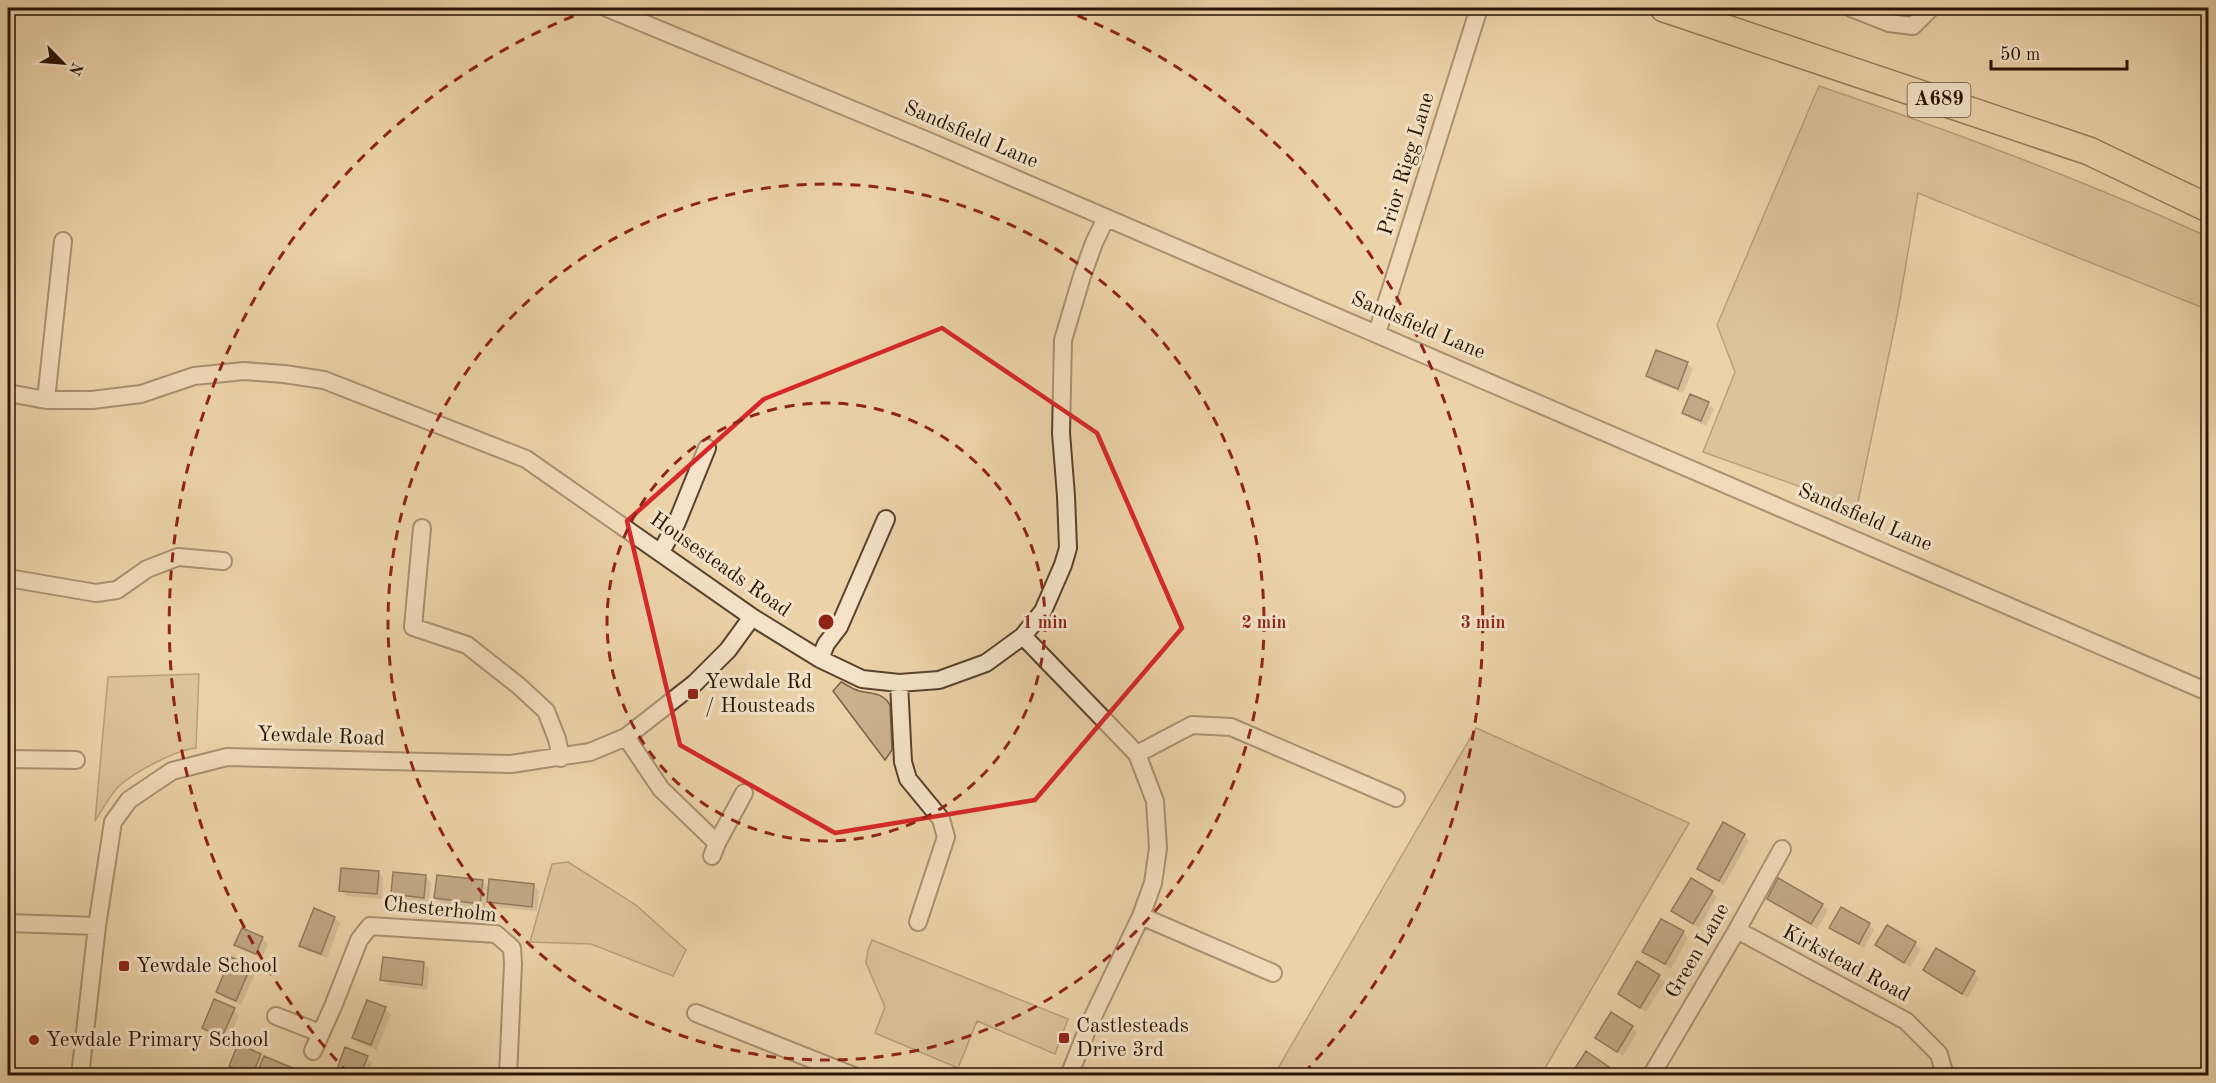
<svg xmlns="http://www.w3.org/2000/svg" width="2216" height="1083" viewBox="0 0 2216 1083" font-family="'Old Standard TT',serif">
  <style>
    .green { fill: #cbb28d; stroke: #7a6248; stroke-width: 1.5 }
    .shadow { fill: #0003 }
    .building { fill: #8e7659; stroke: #281302; stroke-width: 1.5 }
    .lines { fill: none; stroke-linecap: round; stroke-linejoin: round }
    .minor-casing { stroke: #59432c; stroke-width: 20 }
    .trunk-casing { stroke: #281302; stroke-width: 30 }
    .minor { stroke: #f3e2c7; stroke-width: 16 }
    .trunk { stroke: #ecd2a9; stroke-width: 27 }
    .marked { fill: none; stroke: #d62828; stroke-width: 4.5; stroke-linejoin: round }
    .ring { fill: none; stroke: #8f2418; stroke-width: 3; stroke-dasharray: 10 8 }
    .poi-dot { fill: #8f2418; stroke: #f3e2c7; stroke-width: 2 }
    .labels { text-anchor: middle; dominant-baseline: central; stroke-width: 6; stroke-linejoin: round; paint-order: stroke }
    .shield { fill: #f3e2c7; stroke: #65513d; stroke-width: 1.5 }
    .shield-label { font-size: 20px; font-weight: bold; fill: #281302 }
    .street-label { font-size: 21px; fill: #281302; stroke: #f3e2c7 }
    .poi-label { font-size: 21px; fill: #281302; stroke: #f3e2c7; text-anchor: start }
    .centre { fill: #8f2418; stroke: #f3e2c7; stroke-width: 3 }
    .ring-label { font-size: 18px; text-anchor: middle; font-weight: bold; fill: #8f2418; stroke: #f3e2c7; stroke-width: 6; stroke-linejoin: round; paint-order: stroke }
  </style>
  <rect width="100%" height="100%" fill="#ecd2a9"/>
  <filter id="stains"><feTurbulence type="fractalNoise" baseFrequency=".00333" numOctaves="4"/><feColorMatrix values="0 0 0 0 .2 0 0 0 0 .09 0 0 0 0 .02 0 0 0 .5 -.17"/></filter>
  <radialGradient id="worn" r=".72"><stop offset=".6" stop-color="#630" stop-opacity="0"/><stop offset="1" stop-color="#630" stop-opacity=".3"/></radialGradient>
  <path class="green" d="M1819 86C1951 131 2082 179 2208 237V310L1918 193 1898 311 1857 507 1703 452 1735 372 1717 325Z
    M199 674 196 748C176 750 134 772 119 786 110 795 102 810 95 821L108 677Z
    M841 682C847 685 853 689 859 691 871 694 883 692 890 705L892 750 885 760 833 691Z
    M1476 728 1689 823 1541 1075H1274Z
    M568 862 636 905 686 950 673 976 591 944 530 942 552 864Z
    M872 940 1068 1019 1055 1054 977 1021 958 1068 875 1033 885 1007 866 963 868 950Z"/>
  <path class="shadow" d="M1687 364 1693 369 1683 393 1653 381 1648 376Z
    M1691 396 1708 404 1714 409 1706 426 1689 418 1684 413Z
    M1744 835 1749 841 1724 885 1704 874 1699 868Z
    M378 872 383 878 382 899 346 896 341 890Z
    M425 877 431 882 429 902 398 899 392 894Z
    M483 882 490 889 533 885 539 891 537 911 494 907 487 899 485 909 441 903 435 898Z
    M1712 892 1717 897 1699 928 1673 911Z
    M1769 899 1822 905 1828 910 1817 929 1774 904Z
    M315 910 335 918 340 923 327 958 307 951 301 945Z
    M1869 924 1874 930 1864 948 1837 933 1831 927Z
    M243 930 263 938 268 944 262 958 242 950 236 944Z
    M1683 933 1688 938 1671 969 1644 951Z
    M1915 943 1921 949 1910 967 1877 945Z
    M1638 963 1665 982 1646 1012 1619 994Z
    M424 964 429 969 427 990 387 985 381 979Z
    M250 967 256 972 241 1005 223 997 217 991Z
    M1925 970 1974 973 1979 978 1968 998 1930 976Z
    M385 1009 391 1014 377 1050 359 1043 354 1037Z
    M234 1010 239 1015 228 1041 209 1033 203 1028Z
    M1632 1027 1637 1033 1623 1056 1597 1038Z
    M239 1046 260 1055 264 1059 299 1072 302 1076H247L236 1071 231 1065Z
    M367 1057 372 1063 367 1076H346L338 1069Z
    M1608 1068 1614 1073 1612 1076H1572Z"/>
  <path class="building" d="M1656 350 1688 362 1678 389 1646 376Z
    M1690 394 1709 402 1701 421 1682 413Z
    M1723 822 1745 834 1719 881 1697 869Z
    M341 868 379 871 377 894 339 891Z
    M393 872 426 875 424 898 391 894Z
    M437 875 483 880 480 904 434 898Z
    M1691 878 1713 891 1693 924 1671 911Z
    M1778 878 1823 904 1811 924 1767 899Z
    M489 879 534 884 532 907 487 902Z
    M1841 907 1870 923 1859 944 1829 928Z
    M314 908 335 917 321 954 299 946Z
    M1661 919 1684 931 1665 964 1642 952Z
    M1887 925 1916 942 1904 963 1875 945Z
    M242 928 263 937 256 954 234 945Z
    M1936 948 1975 971 1962 994 1923 970Z
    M231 957 251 966 236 1001 216 992Z
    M383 957 424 962 422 985 380 980Z
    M1637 961 1660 975 1640 1008 1618 994Z
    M214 999 235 1008 222 1037 202 1028Z
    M367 1000 386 1007 371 1045 352 1038Z
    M1611 1012 1633 1026 1617 1052 1595 1038Z
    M238 1044 261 1054 252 1076 229 1066Z
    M345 1047 368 1056 360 1076H352L337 1069Z
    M1586 1051 1609 1067 1604 1076H1570Z
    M264 1056 300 1071 298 1076H256Z"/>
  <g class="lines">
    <g class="minor-casing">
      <path id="minor" d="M607 8 928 141 2208 692
        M1851 8 1889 23 1913 26 1931 8
        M1377 333 1479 8
        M8 393 46 400H92L141 394 194 376 244 371 284 374 324 380 526 459 752 617 820 659 862 679 899 683 939 680 986 663 1023 636 1043 611 1063 565 1068 548 1066 496 1061 433 1063 340 1082 276 1094 243 1106 218
        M46 400 63 241
        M422 528 413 627 467 645 519 686 546 711 557 739 561 758
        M661 552 677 522 707 448
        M8 578 96 593 117 590 147 569 178 557 223 561
        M1023 636 1137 754 1155 801 1158 848 1153 883 1141 916 1089 1025 1069 1076
        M820 659 826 644 839 627 886 519
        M899 683 903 762 908 779 941 819 946 837 918 922
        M626 737 661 789 717 843
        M1137 754 1192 725 1231 727 1396 798
        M8 759 76 760
        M712 856 717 843 744 793
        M1141 916 1273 973
        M8 923 97 926
        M1737 930 1906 1021 1939 1054 1945 1076
        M696 1013 854 1076
        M276 1016 320 1033
        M313 1051 334 1004 359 940 370 926 496 934 512 948 513 964 508 1076
        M80 1076 97 926 113 822 129 800 172 771 227 757 511 764 590 752 626 737 695 683 728 650 752 617
        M1651 1076 1737 930 1782 849"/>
    </g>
    <g class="trunk-casing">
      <path id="trunk" d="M1664 8 2089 151 2208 208"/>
    </g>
    <use href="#minor" class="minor"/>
    <use href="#trunk" class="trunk"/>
  </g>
  <path d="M0 0H2216V1083H0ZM942 328 1097 433 1182 628 1035 800 835 833 680 745 627 521 764 399Z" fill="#ecd2a9" fill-opacity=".55" fill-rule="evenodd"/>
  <path class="marked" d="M942 328 1097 433 1182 628 1035 800 835 833 680 745 627 521 764 399Z"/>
  <g class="ring">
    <circle cx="826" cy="622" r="219"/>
    <circle cx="826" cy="622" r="438"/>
    <path d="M349 1074A657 657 0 0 1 591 9M1061 9A657 657 0 0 1 1303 1074"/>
  </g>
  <g class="poi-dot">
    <rect x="687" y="688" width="12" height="12" rx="3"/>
    <rect x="118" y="960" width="12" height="12" rx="3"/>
    <rect x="1058" y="1032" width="12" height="12" rx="3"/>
    <circle cx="34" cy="1040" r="6"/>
  </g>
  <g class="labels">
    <rect class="shield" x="1907.5" y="83" width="63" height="34" rx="4.5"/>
    <g class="shield-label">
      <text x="1939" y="100">A689</text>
    </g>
    <g class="street-label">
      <text transform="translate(971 135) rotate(23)">Sandsfield Lane</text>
      <text transform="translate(1407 164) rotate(-73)">Prior Rigg Lane</text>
      <text transform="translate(1418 326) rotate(23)">Sandsfield Lane</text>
      <text transform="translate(1865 518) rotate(23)">Sandsfield Lane</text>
      <text transform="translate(720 565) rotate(35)">Housesteads Road</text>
      <text transform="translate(321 737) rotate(2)">Yewdale Road</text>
      <text transform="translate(440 910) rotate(6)">Chesterholm</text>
      <text transform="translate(1698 951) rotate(-60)">Green Lane</text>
      <text transform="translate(1846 964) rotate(28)">Kirkstead Road</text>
    </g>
    <g class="poi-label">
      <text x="705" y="682">Yewdale Rd<tspan x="705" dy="24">/ Housteads</tspan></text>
      <text x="136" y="966">Yewdale School</text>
      <text x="1076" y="1026">Castlesteads<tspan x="1076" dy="24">Drive 3rd</tspan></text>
      <text x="46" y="1040">Yewdale Primary School</text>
    </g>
  </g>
  <circle cx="826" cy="622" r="9" class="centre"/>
  <g class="ring-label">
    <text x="1045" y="628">1 min</text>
    <text x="1264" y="628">2 min</text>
    <text x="1483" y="628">3 min</text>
  </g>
  <rect width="2216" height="1083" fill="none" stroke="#ecd2a9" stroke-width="30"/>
  <rect x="9" y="9" width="2198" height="1065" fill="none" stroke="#281302" stroke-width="3"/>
  <rect x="15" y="15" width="2186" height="1053" fill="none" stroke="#281302" stroke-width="1.5"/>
  <g transform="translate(63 63) rotate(115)" stroke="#f3e2c7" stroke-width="4.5" paint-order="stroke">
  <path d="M0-4.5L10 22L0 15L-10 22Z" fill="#281302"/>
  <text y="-9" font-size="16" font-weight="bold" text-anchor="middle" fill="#281302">N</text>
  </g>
  <path d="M1991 60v9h136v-9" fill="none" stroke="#281302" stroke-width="3"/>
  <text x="2000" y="60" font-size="18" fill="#281302" stroke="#f3e2c7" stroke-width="4.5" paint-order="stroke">50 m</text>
  <rect width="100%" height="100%" filter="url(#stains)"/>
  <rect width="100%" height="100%" fill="url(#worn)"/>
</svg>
